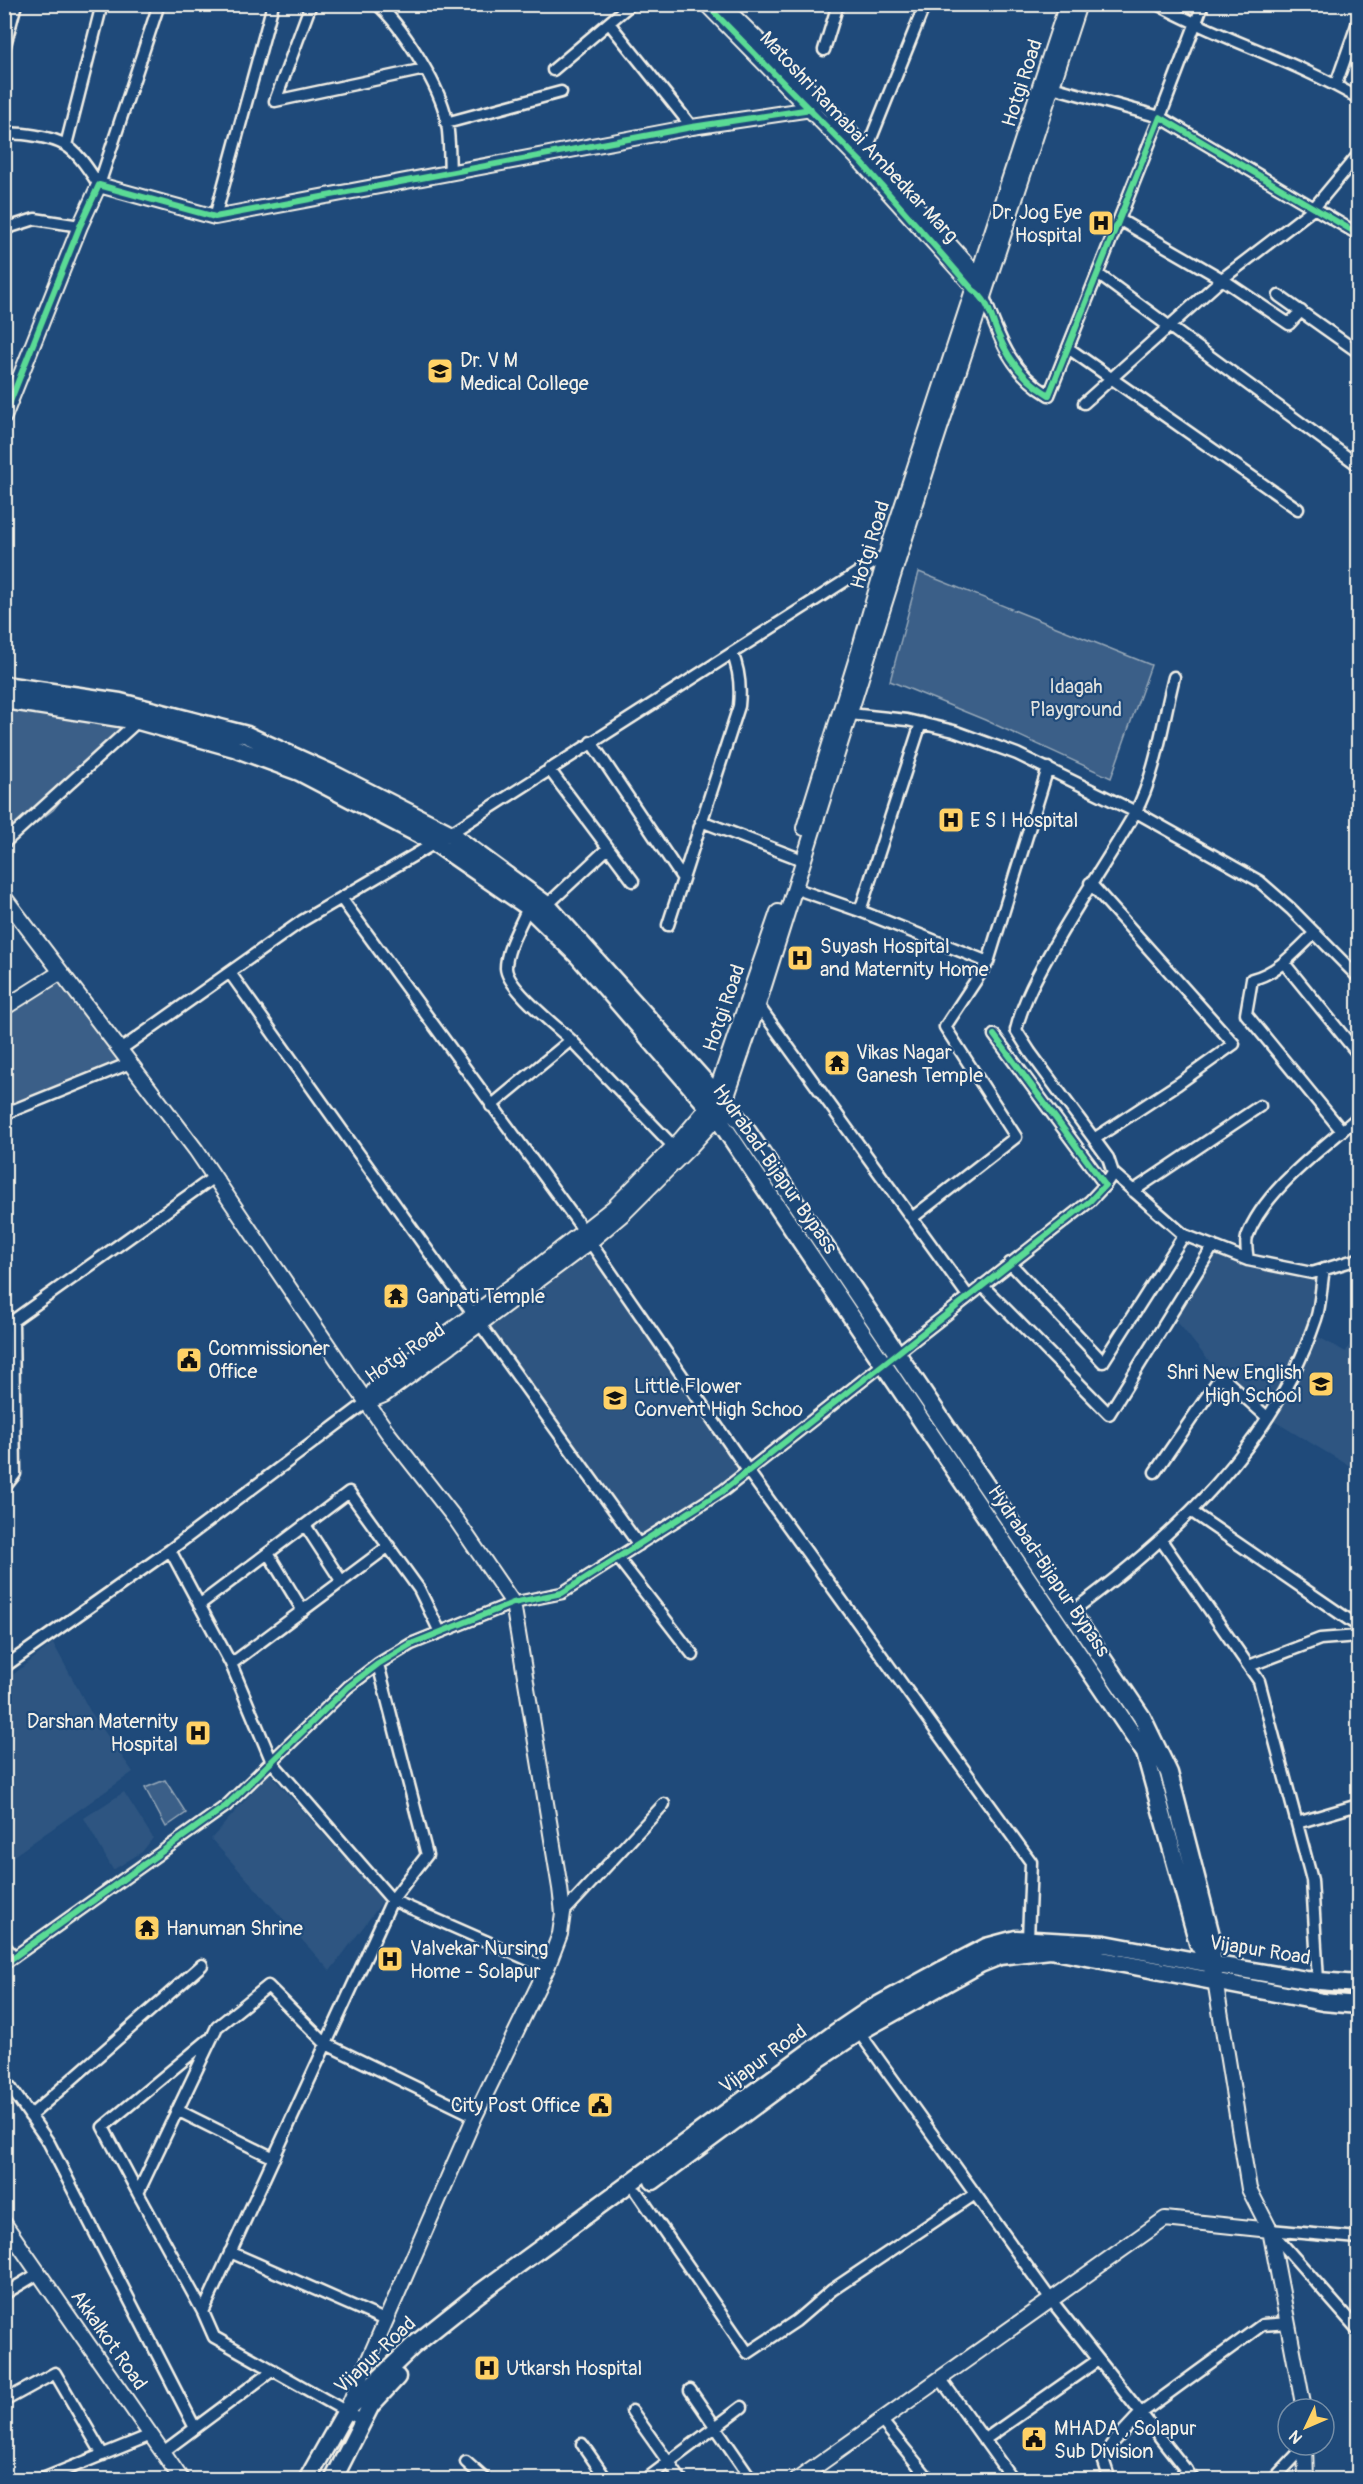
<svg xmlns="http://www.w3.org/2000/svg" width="1363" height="2484" viewBox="0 0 1363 2484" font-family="Pangolin,sans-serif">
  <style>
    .built { fill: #2d5581 }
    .green { fill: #3a5f88; stroke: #97a8b8; stroke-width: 1.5 }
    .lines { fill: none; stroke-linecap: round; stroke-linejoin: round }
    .street-casing { stroke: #f4f1e8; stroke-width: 15 }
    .secondary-casing { stroke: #f4f1e8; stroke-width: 18 }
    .primary-casing { stroke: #f4f1e8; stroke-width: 21 }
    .street { stroke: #1f4a7a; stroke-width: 10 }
    .secondary { stroke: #1f4a7a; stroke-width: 14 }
    .primary { stroke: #1f4a7a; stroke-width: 16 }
    .cycleway-casing { stroke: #1f4a7a; stroke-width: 10 }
    .cycleway { stroke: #5adb95; stroke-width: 6 }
    .labels { text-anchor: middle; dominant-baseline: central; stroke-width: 4.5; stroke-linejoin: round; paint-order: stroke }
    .street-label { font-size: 20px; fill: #f4f1e8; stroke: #1f4a7a }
    .poi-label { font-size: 20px; fill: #f4f1e8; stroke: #1f4a7a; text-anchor: start }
    .park-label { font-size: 20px; fill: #e1e2de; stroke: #1f4a7a }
  </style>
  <rect width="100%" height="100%" fill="#1f4a7a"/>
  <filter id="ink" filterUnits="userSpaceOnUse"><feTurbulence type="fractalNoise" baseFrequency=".0167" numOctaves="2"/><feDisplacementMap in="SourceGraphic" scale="12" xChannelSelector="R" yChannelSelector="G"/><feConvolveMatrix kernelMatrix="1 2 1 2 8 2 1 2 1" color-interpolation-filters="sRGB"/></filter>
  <g filter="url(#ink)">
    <path class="built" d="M590 1242 748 1471 639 1545 480 1324Z
      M1213 1246 1312 1273 1318 1305 1311 1333 1346 1352 1358 1326V1471L1267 1417 1221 1376 1171 1314Z
      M53 1643 90 1711 133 1772 5 1862V1681Z
      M269 1773 383 1901 330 1971 211 1839Z
      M124 1792 153 1838 142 1852 113 1870 84 1818Z"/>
    <path class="green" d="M919 572 1151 665 1111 778 985 720 890 681Z
      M5 704 128 720 53 810 5 847Z
      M61 972 130 1063 5 1114V1008Z
      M165 1780 186 1813 166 1827 145 1788Z"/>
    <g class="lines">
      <g class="street-casing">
        <path id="street" d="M311 4 275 101 425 69
          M377 4C402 26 436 81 445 113 450 131 449 154 450 173
          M1157 4C1222 40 1294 60 1358 98
          M609 23 692 127
          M4 49 16 4
          M824 50 838 4
          M553 70 631 4
          M1336 84 1358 22
          M1052 87 1160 117 1203 4
          M446 123 561 92
          M4 134C20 132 52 137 65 145 79 153 90 172 99 185
          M66 145 102 4
          M864 156 925 4
          M99 185 159 4
          M215 217 273 4
          M1120 220 1222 279 1289 324 1301 311
          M4 229 35 219 80 226
          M1099 275 1358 465
          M1279 296 1358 352
          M984 297C999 337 1010 372 1049 395L1160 117 1358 234
          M1068 348 1298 509
          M1084 403 1222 279 1313 209 1358 155
          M850 714 907 720 954 731 1017 754 1136 812 1259 881 1291 909 1358 977
          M591 742 683 879
          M549 769 633 881
          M701 821 795 857
          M4 843 138 721
          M1090 883 1234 1044 1178 1084 1094 1139
          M794 888 860 911 988 962
          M341 898 584 1231
          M547 905 608 848
          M528 907C521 925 506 948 506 968 507 988 556 1026 571 1040
          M860 911 921 723
          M668 925 739 706C741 687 740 671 732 653
          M1315 933C1296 951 1278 973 1252 979L1246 1014 1342 1131
          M1284 963 1358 1054
          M230 973 473 1314
          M758 1005 968 1296
          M120 1050 302 921 435 843 887 554
          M491 1106 571 1040 674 1147
          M4 1114 130 1063
          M1113 1173 1184 1235 1248 1260 1312 1273 1358 1259
          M1105 1185 1113 1173 1108 1158 1030 1052 1016 1030C1023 1001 1037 976 1051 951 1077 904 1108 860 1135 813 1156 775 1163 720 1174 677
          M1133 1191 1260 1106
          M912 1218 1016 1137 945 1027 988 962 1048 768
          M590 1242 748 1471 1031 1862 1028 1939
          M1248 1260C1247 1253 1245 1243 1247 1237 1263 1191 1323 1148 1358 1117
          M1010 1263 1103 1362 1184 1235
          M982 1285 1109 1414 1213 1246
          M480 1324 639 1545
          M4 1327 214 1177
          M1155 1472 1221 1376 1267 1417
          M4 1488 15 1474 13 1321
          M1192 1512 1358 1626
          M305 1525 342 1582
          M1161 1540 1259 1681 1312 1880 1318 1981
          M170 1550 231 1664 272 1762 392 1900 547 1968
          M268 1553 303 1611
          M618 1558 693 1655
          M199 1605 349 1492 419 1589 440 1632
          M1070 1613C1173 1537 1274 1445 1316 1319 1321 1304 1321 1285 1324 1269
          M231 1664 389 1546
          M1249 1666 1320 1639 1358 1636
          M4 1667 170 1550 367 1402
          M1297 1823 1358 1805
          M563 1913 664 1804
          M4 1945 14 1957
          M4 1964 226 1806 348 1687 378 1664 411 1644 513 1603 562 1593 724 1490 1090 1201 1105 1185 994 1035
          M859 2032 1051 2300 1194 2480
          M4 2078 49 2143 195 2428
          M177 2110 274 2158
          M30 2116 202 1965
          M637 2192 748 2353 796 2321 832 2290 975 2194
          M138 2193 103 2127 208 2040
          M1270 2230 1358 2330
          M1270 2230 1358 2238
          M230 2252 387 2321
          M4 2294 39 2273
          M203 2312 392 1900 427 1855 378 1664
          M940 2378 1013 2480
          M690 2390 752 2480
          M4 2401 55 2373 103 2455
          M632 2411 681 2480
          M881 2420 930 2480
          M363 2421 214 2337 203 2312 138 2193 217 2027 268 1986 326 2044 475 2116
          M984 2440 1098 2360
          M582 2444 607 2480
          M163 2452 273 2370
          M466 2462 486 2480
          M40 2480 151 2435
          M645 2480 742 2407
          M1110 2480 1104 2462 1111 2445 1140 2414 1262 2325 1288 2323
          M1176 2480 1187 2470
          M1273 2480 1305 2446"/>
      </g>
      <g class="secondary-casing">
        <path id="secondary" d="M706 4 861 162 980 294
          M721 4 830 110 983 282
          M4 417 80 226 99 185 215 217 692 127 811 109
          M804 828 859 651 889 546 1067 4
          M4 897 196 1150 352 1381 388 1433 457 1521 513 1603 560 1888 563 1913 560 1934 547 1968 475 2116 348 2407
          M4 1008 61 972
          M367 1402 384 1395 590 1242 623 1214 691 1146 717 1117 725 1102 758 1005 927 468 1079 4
          M367 1402 378 1384 535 1269 614 1207 681 1139 708 1107 716 1092 778 912
          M1215 1980 1249 2189 1270 2230 1304 2409
          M4 2223 182 2480
          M1305 2445 1306 2480
          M797 2480 1165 2219 1270 2230"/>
      </g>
      <g class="primary-casing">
        <path id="primary" d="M4 685 120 702 247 735 333 774 449 833 547 905 741 1122 1142 1717 1169 1773 1213 1943 1211 1964
          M4 700 138 721 234 748 299 772 435 843 528 907 578 956 717 1117 1145 1753 1198 1943 1211 1964 1215 1980
          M653 2181 814 2062 859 2032 980 1964 1000 1956 1050 1950 1323 2002 1358 2005
          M307 2480 346 2411 413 2346 477 2295 835 2033 869 2010 942 1970 986 1947 1016 1939 1105 1944 1211 1964 1306 1980 1358 1984
          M333 2480 371 2405 397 2377"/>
      </g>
      <use href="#street" class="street"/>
      <use href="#secondary" class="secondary"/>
      <use href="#primary" class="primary"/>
      <g class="cycleway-casing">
        <path id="cycleway" d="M706 4 861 162 973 290C989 300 991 318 998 334 1009 361 1025 381 1049 395L1160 117 1358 234
          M4 417 80 226 99 185 215 217 692 127 811 109
          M4 1964 226 1806 348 1687 378 1664 411 1644 513 1603 562 1593 724 1490 1090 1201 1105 1185 994 1035"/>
      </g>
      <use href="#cycleway" class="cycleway"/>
    </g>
  </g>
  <defs>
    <g id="hospital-square" transform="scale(1.35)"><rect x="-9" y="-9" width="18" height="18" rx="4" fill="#ffd166" stroke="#1f4a7a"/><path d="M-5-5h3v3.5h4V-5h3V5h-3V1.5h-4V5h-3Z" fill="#111"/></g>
    <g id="university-square" transform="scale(1.35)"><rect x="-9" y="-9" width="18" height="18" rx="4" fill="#ffd166" stroke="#1f4a7a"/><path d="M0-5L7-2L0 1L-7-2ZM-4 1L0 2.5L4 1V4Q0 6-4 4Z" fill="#111"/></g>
    <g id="temple-square" transform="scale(1.35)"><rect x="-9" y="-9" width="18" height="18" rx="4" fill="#ffd166" stroke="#1f4a7a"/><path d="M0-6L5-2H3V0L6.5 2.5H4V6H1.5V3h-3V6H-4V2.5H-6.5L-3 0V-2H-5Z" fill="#111"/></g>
    <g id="civic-square" transform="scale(1.35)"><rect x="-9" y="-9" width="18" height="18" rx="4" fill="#ffd166" stroke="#1f4a7a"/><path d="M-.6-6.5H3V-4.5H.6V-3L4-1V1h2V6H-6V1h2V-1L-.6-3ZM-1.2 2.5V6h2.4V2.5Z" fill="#111"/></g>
  </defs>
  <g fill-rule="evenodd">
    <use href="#hospital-square" x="1101" y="223"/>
    <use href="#university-square" x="440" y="371"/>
    <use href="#hospital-square" x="951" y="820"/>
    <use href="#hospital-square" x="800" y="958"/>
    <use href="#temple-square" x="837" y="1063"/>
    <use href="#temple-square" x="396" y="1296"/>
    <use href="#civic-square" x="189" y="1360"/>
    <use href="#university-square" x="1321" y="1384"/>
    <use href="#university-square" x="615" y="1398"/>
    <use href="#hospital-square" x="198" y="1733"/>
    <use href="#temple-square" x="147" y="1928"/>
    <use href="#hospital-square" x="390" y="1959"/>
    <use href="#civic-square" x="600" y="2105"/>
    <use href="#hospital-square" x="487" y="2368"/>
    <use href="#civic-square" x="1034" y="2439"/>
  </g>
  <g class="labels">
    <g class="street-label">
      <text transform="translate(1022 83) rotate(-72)">Hotgi Road</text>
      <text transform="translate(859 137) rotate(47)">Matoshri Ramabai Ambedkar Marg</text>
      <text transform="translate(870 545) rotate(-73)">Hotgi Road</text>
      <text transform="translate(724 1008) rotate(-71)">Hotgi Road</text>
      <text transform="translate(775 1169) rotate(55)">Hydrabad-Bijapur Bypass</text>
      <text transform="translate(405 1353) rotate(-34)">Hotgi Road</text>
      <text transform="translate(1049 1571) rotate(56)">Hydrabad-Bijapur Bypass</text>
      <text transform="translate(1260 1950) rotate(9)">Vijapur Road</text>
      <text transform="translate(763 2059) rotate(-36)">Vijapur Road</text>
      <text transform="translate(109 2340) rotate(55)">Akkalkot Road</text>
      <text transform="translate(375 2355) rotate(-43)">Vijapur Road</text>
    </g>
    <g class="poi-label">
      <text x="1082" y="212" text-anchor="end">Dr. Jog Eye<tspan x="1082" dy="23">Hospital</tspan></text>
      <text x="460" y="360">Dr. V M<tspan x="460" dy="23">Medical College</tspan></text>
      <text x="970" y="820">E S I Hospital</text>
      <text x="820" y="946">Suyash Hospital<tspan x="820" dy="23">and Maternity Home</tspan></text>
      <text x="856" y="1052">Vikas Nagar<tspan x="856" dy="23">Ganesh Temple</tspan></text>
      <text x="416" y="1296">Ganpati Temple</text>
      <text x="208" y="1348">Commissioner<tspan x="208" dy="23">Office</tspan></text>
      <text x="1302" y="1372" text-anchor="end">Shri New English<tspan x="1302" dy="23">High School</tspan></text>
      <text x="634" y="1386">Little Flower<tspan x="634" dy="23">Convent High Schoo</tspan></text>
      <text x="178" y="1721" text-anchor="end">Darshan Maternity<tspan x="178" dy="23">Hospital</tspan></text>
      <text x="166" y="1928">Hanuman Shrine</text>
      <text x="410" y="1948">Valvekar Nursing<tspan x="410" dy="23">Home - Solapur</tspan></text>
      <text x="580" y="2105" text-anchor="end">City Post Office</text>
      <text x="506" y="2368">Utkarsh Hospital</text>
      <text x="1054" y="2428">MHADA , Solapur<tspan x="1054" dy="23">Sub Division</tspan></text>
    </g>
    <g class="park-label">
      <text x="1076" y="686">Idagah<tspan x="1076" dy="23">Playground</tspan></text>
    </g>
  </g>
  <rect width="1363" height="2484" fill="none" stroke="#1f4a7a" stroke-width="24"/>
  <rect x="12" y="12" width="1339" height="2460" fill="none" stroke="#f4f1e8" stroke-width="2" filter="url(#ink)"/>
  <g transform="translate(1306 2427) rotate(226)"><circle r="28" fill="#1f4a7a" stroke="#748da6" stroke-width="1.5"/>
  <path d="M0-4.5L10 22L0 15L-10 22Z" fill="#ffd166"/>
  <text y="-9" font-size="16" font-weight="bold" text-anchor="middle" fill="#f4f1e8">N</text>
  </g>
</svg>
